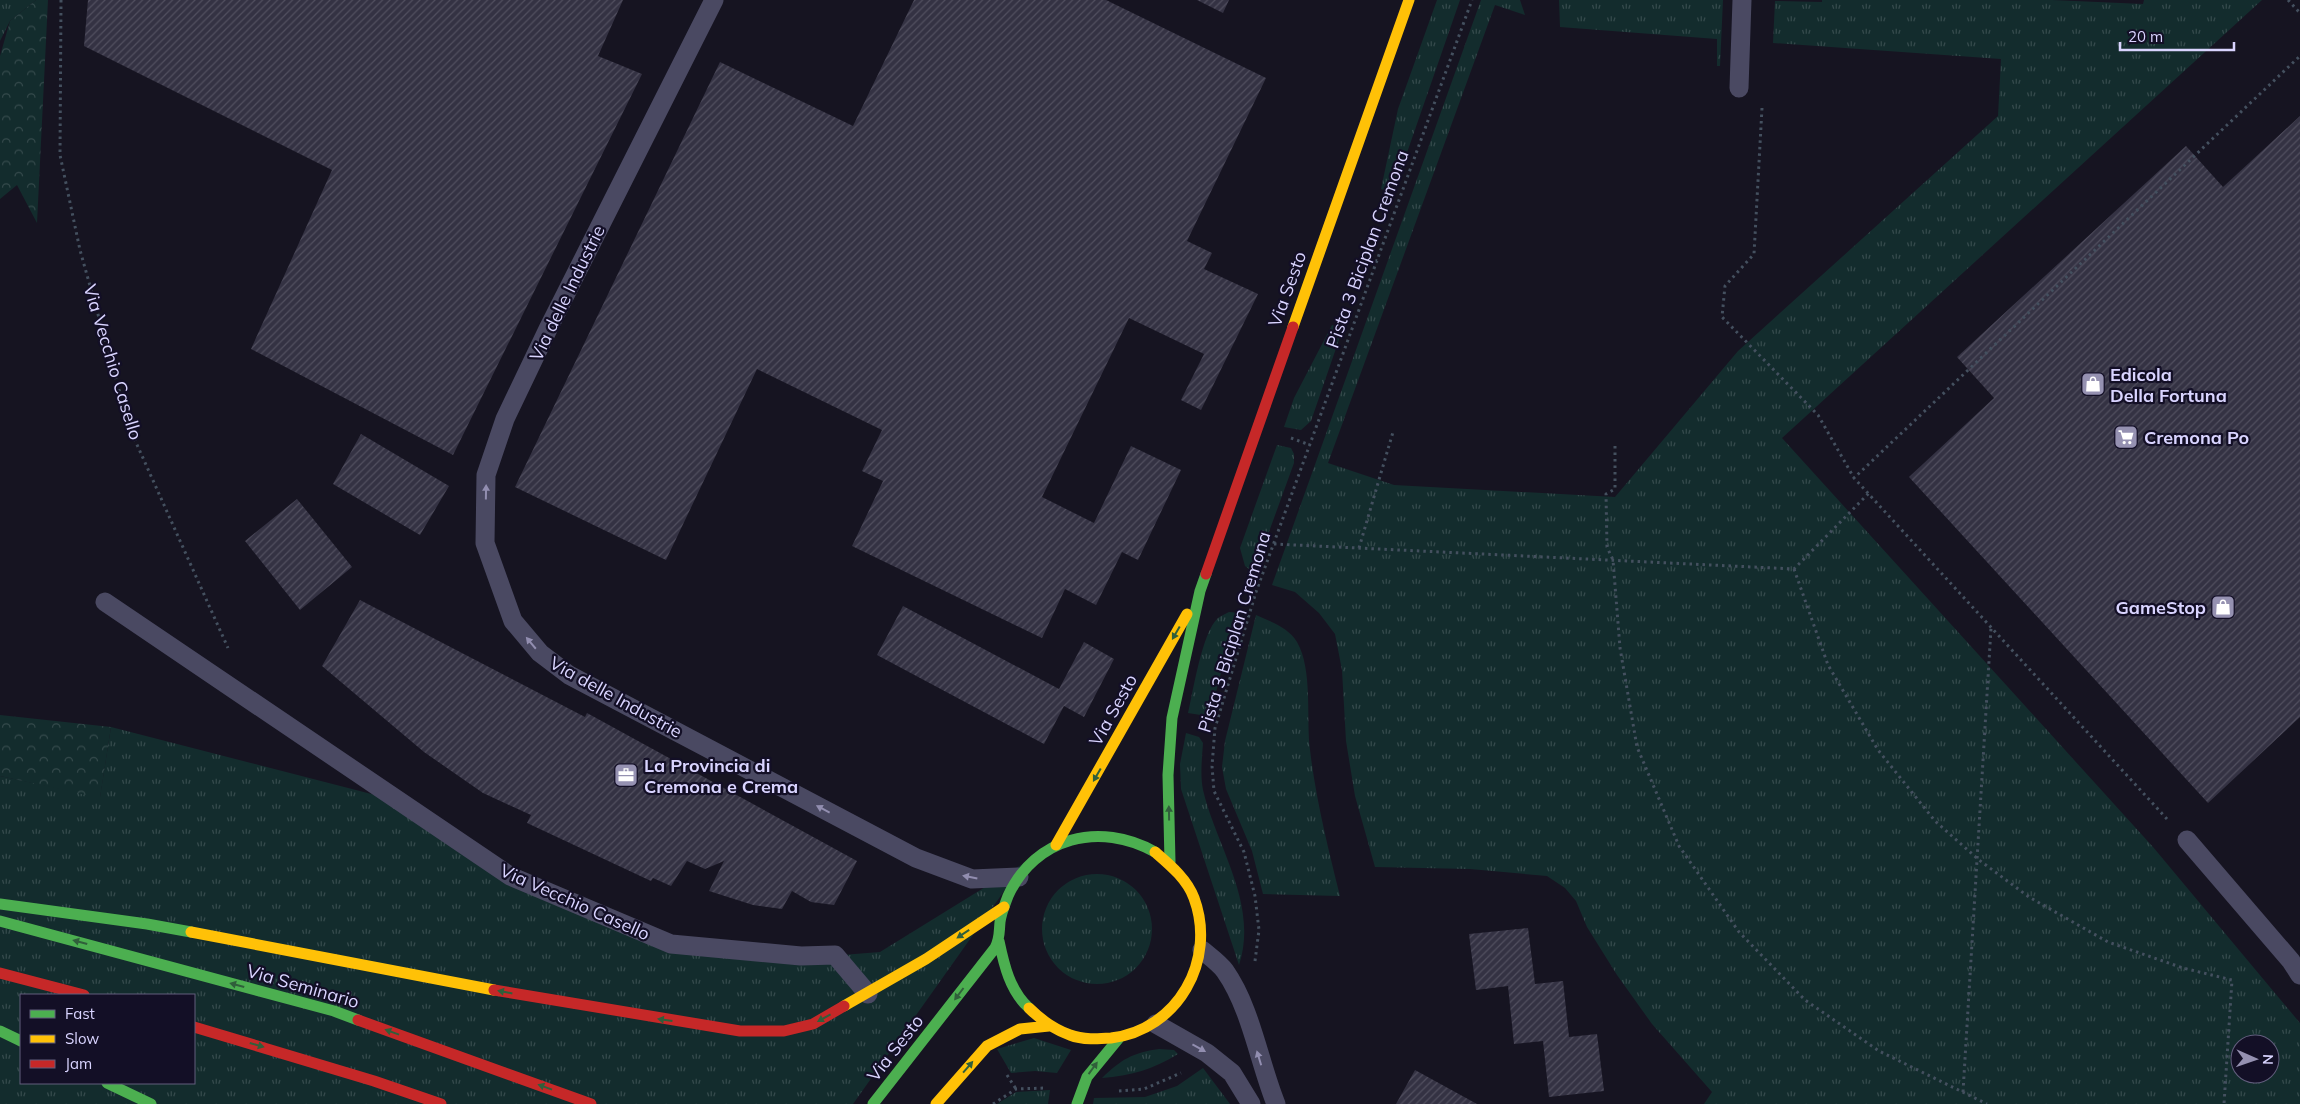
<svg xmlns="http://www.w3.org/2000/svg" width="2300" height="1104" viewBox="0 0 2300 1104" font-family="Mulish,sans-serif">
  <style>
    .grass { fill: url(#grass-tufts); fill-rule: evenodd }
    .forest { fill: url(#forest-crowns) }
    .building { fill: url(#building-hatch) }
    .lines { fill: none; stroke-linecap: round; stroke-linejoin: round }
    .path { stroke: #44505f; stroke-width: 3; stroke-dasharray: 2.5 4; stroke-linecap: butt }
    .lane { stroke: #4a4962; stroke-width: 19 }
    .fast { stroke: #4caf50; stroke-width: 11 }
    .slow { stroke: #ffc107; stroke-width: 11 }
    .jam { stroke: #c62828; stroke-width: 11 }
    .oneway { fill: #928eb0 }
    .oneway2 { fill: #305f3b }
    .labels { text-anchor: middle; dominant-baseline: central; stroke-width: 4.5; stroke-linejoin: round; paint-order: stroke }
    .street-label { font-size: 18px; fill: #d9d4ff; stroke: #130f26 }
    .poi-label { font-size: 18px; font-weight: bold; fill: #d9d4ff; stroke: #130f26; text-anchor: start }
  </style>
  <defs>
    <pattern id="grass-tufts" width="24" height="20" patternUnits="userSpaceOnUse" patternTransform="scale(1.25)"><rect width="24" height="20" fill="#132c2d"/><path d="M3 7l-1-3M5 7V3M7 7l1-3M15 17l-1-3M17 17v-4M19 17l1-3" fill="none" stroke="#354a4c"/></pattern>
    <pattern id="forest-crowns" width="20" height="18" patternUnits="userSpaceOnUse" patternTransform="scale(1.25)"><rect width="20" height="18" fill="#132c2d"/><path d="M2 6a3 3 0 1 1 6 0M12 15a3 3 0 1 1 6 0" fill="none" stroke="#354a4c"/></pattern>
    <pattern id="building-hatch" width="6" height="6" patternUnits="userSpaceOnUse" patternTransform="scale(1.25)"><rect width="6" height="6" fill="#343243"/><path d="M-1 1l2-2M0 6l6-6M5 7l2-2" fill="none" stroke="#514f5f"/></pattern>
  </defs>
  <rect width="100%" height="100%" fill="#161421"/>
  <path class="grass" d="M0 0H36L10 21 0 41Z
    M1437 0H1460L1393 193 1381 189 1398 109Z
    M1481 0H1520L1525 15 1495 5 1328 463 1394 485 1615 497 1738 351 1998 116 2001 59 1773 43 1775 1 1822 2V0H2052L2143 4 2144 0H2262L1782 438 2153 847 2300 1023V1104H1704L1712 1092 1652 1024 1617 975 1587 927 1576 901 1565 888 1547 876 1470 869 1375 867 1355 796 1346 741 1342 670 1335 634 1319 613 1295 592 1272 585ZM2240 1044H2270V1074H2240Z
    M1559 0H1723L1720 66H1717V39L1560 27Z
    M1332 325 1343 328 1311 421 1301 430 1284 427 1294 398Z
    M1277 445 1291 448 1294 454V463L1254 573 1245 566 1240 548Z
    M1229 612 1240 613 1226 654 1211 711 1207 716 1188 713C1193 692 1202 632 1218 618 1221 616 1225 614 1229 612Z
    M1256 615C1271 622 1288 627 1297 642 1313 670 1306 718 1310 750 1316 800 1328 848 1340 896L1263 894 1252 851 1226 789 1222 767 1225 741Z
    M111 727 383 797 511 883 669 946 817 957 880 952 1024 863 853 1104H0V776L100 797ZM21 995H194V1083H21Z
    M1186 733 1199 737 1203 743C1202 758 1200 775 1203 790 1216 846 1259 904 1239 965L1181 789 1180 764Z
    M1042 929a55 55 0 1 1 110 0a55 55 0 1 1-110 0Z
    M1034 1038 1071 1050 1057 1073 1035 1071 1011 1073 997 1049Z
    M1159 1049 1174 1050 1178 1054C1154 1069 1130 1076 1102 1078 1122 1059 1132 1053 1159 1049Z
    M1203 1068 1230 1104H1093L1094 1098 1145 1097 1177 1086Z
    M1050 1090 1048 1104H997L1016 1092Z"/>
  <path class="forest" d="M36 0H48L37 223 17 185 0 199V56L10 21Z
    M0 715 111 727 100 798 0 776Z"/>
  <path class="building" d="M88 0H623L598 56 642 74 453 455 251 349 332 170 84 46Z
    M914 0H1106L1266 78 1187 241 1212 253 1204 269 1258 294 1201 410 1181 400 1204 354 1129 318 1042 497 1094 523 1131 446 1181 470 1138 560 1122 552 1096 605 1065 589 1042 638 852 546 883 481 862 471 882 430 757 369 666 560 515 487 720 62 853 126Z
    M1197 0H1229L1223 13Z
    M2300 116V717L2208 803 1909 477 1994 398 1957 357 2186 146 2223 187Z
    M361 434 449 486 420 535 333 484Z
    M297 499 352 567 300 610 245 541Z
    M360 600 585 717 587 713 857 861 834 905 811 902 792 891 782 909 753 905 709 891 724 861 705 869 687 861 671 886 653 878 651 881 527 823 531 815 483 793 424 752 322 666Z
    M903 606 1059 689 1084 642 1114 659 1084 717 1064 706 1044 744 877 655Z
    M1528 928 1535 984 1563 981 1569 1037 1597 1034 1604 1091 1549 1097 1543 1041 1514 1044 1508 986 1476 990 1469 934Z
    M1415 1070 1477 1104H1396Z"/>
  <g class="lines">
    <path class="path" d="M61 0 60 155 80 250 130 429 228 648
      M2288 0 2300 13
      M1762 108 1754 254 1725 286 1722 317 1818 415 1854 478
      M1363 256 1377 261
      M1291 438 1310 445
      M1615 446V489L1606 494 1607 547 1613 560 1620 648 1637 747 1679 846 1739 932 1805 1000 1879 1051 1987 1104
      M1274 544 1794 569 1869 493
      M1359 548 1393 432
      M1794 569 1828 665 1878 750 1935 821 1979 860 2029 897 2108 942 2183 968 2232 980 2224 1104
      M2167 819 1854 478 2300 56
      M1255 961 1259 930 1255 896 1244 852 1214 791 1212 766 1215 728 1256 592 1472 0
      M1007 1075 1016 1089
      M1119 1091 1144 1089 1181 1073
      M1963 1092 1991 628
      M993 1104 1016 1089 1045 1088"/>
    <path class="lane" d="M714 0 548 329 505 419 486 475 485 543 513 621 540 653 569 675 916 858 972 879 1019 877
      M1739 88 1742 0
      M105 602 510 876 671 944 801 956 835 955 868 994
      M2187 840 2291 961 2300 975
      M1202 950C1209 956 1219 963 1225 971 1251 1008 1259 1062 1276 1104
      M1156 1024 1207 1053 1232 1073 1251 1104"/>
    <path class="fast" d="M1170 862 1168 775 1172 718 1200 591 1206 574
      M0 904 147 924 191 932
      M0 921 334 1011 358 1020
      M999 941C1004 965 1010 991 1029 1008
      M0 1031 21 1041
      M107 1083 151 1104
      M873 1104 995 948C1000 939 999 932 1000 922 1001 913 1005 904 1008 896 1035 837 1100 821 1155 852
      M1077 1104 1087 1077 1119 1038"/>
    <path class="slow" d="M1293 327 1409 0
      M1056 845 1187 614
      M191 932 494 990
      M844 1006 926 959 1004 907
      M1029 1008C1041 1020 1053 1029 1070 1035 1083 1040 1098 1039 1111 1038 1178 1030 1217 960 1194 898 1187 879 1170 865 1155 852
      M936 1104 987 1046 1020 1029 1049 1026"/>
    <path class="jam" d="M1206 574 1293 327
      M0 973 84 995
      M494 990 740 1031H784L813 1024 844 1006
      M358 1020 591 1104
      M194 1027 374 1081 441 1104"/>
  </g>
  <defs><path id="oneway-solid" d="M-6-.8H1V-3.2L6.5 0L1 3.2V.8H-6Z" transform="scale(1.25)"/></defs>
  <g class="oneway">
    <use href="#oneway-solid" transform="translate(486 492) rotate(-89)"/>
    <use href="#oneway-solid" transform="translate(531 643) rotate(-130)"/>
    <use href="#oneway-solid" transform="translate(823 809) rotate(-152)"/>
    <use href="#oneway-solid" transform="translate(970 877) rotate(-169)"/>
    <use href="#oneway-solid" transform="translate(1199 1048) rotate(29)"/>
    <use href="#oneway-solid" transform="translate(1259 1058) rotate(-107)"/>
  </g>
  <g class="oneway2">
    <use href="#oneway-solid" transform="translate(1176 633) rotate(120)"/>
    <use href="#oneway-solid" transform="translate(1097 775) rotate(120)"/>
    <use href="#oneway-solid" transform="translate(1169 813) rotate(-91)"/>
    <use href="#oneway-solid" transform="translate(963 934) rotate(146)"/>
    <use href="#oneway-solid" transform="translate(80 942) rotate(-165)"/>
    <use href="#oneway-solid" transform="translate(237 985) rotate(-165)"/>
    <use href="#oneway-solid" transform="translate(505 992) rotate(-169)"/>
    <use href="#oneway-solid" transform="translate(959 994) rotate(127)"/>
    <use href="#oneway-solid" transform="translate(824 1018) rotate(151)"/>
    <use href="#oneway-solid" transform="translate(665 1020) rotate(-172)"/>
    <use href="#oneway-solid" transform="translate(392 1032) rotate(-160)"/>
    <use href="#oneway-solid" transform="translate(257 1045) rotate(16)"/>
    <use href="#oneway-solid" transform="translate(968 1067) rotate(-49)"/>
    <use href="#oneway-solid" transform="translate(1093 1068) rotate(-54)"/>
    <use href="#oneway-solid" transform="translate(545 1087) rotate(-160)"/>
  </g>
  <defs>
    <g id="shop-square" transform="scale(1.25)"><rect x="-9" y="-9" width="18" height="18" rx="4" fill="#9591b1" stroke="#130f26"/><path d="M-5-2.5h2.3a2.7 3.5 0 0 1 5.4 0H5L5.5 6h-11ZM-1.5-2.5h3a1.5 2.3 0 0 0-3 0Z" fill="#fff"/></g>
    <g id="supermarket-square" transform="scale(1.25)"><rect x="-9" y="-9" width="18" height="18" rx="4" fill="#9591b1" stroke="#130f26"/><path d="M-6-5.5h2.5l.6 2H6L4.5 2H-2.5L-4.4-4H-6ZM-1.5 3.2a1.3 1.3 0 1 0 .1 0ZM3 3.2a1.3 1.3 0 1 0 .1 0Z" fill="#fff"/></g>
    <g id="office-square" transform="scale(1.25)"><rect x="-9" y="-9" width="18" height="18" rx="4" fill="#9591b1" stroke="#130f26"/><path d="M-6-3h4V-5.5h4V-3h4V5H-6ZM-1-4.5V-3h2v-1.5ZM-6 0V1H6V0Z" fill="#fff"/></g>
  </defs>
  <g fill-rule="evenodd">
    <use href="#shop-square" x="2093" y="384"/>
    <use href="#supermarket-square" x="2126" y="437"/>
    <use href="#shop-square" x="2223" y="607"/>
    <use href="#office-square" x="626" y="775"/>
  </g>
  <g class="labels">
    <g class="street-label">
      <text transform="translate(1367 249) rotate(-70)">Pista 3 Biciplan Cremona</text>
      <text transform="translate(1287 289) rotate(-70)">Via Sesto</text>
      <text transform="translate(567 293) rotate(-64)">Via delle Industrie</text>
      <text transform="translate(113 362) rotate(73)">Via Vecchio Casello</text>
      <text transform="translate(1234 632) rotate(-73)">Pista 3 Biciplan Cremona</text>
      <text transform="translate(616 697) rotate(29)">Via delle Industrie</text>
      <text transform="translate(1113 710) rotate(-61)">Via Sesto</text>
      <text transform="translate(575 902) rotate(24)">Via Vecchio Casello</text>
      <text transform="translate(303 986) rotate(16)">Via Seminario</text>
      <text transform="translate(895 1048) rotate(-52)">Via Sesto</text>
    </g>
    <g class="poi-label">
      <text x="2110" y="374">Edicola<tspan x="2110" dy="21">Della Fortuna</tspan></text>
      <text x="2144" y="437">Cremona Po</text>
      <text x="2206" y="607" text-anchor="end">GameStop</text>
      <text x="644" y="765">La Provincia di<tspan x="644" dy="21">Cremona e Crema</tspan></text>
    </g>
  </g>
  <rect x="20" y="994" width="175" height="90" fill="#130f26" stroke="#625e7d"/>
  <rect x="30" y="1010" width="25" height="8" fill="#4caf50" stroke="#625e7d"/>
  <text x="65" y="1019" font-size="15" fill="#d9d4ff">Fast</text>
  <rect x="30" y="1035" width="25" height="8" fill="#ffc107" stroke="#625e7d"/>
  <text x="65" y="1044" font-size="15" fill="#d9d4ff">Slow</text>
  <rect x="30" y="1060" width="25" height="8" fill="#c62828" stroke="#625e7d"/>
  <text x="65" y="1069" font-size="15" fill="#d9d4ff">Jam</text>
  <g transform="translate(2255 1059) rotate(92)"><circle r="24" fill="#130f26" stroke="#625e7d"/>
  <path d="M0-4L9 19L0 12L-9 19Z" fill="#9591b1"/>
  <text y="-8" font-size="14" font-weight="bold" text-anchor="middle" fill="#d9d4ff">N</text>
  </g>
  <path d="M2120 42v8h114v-8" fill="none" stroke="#d9d4ff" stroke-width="2.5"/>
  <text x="2128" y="42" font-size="15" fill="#d9d4ff" stroke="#130f26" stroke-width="4" paint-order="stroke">20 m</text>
</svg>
